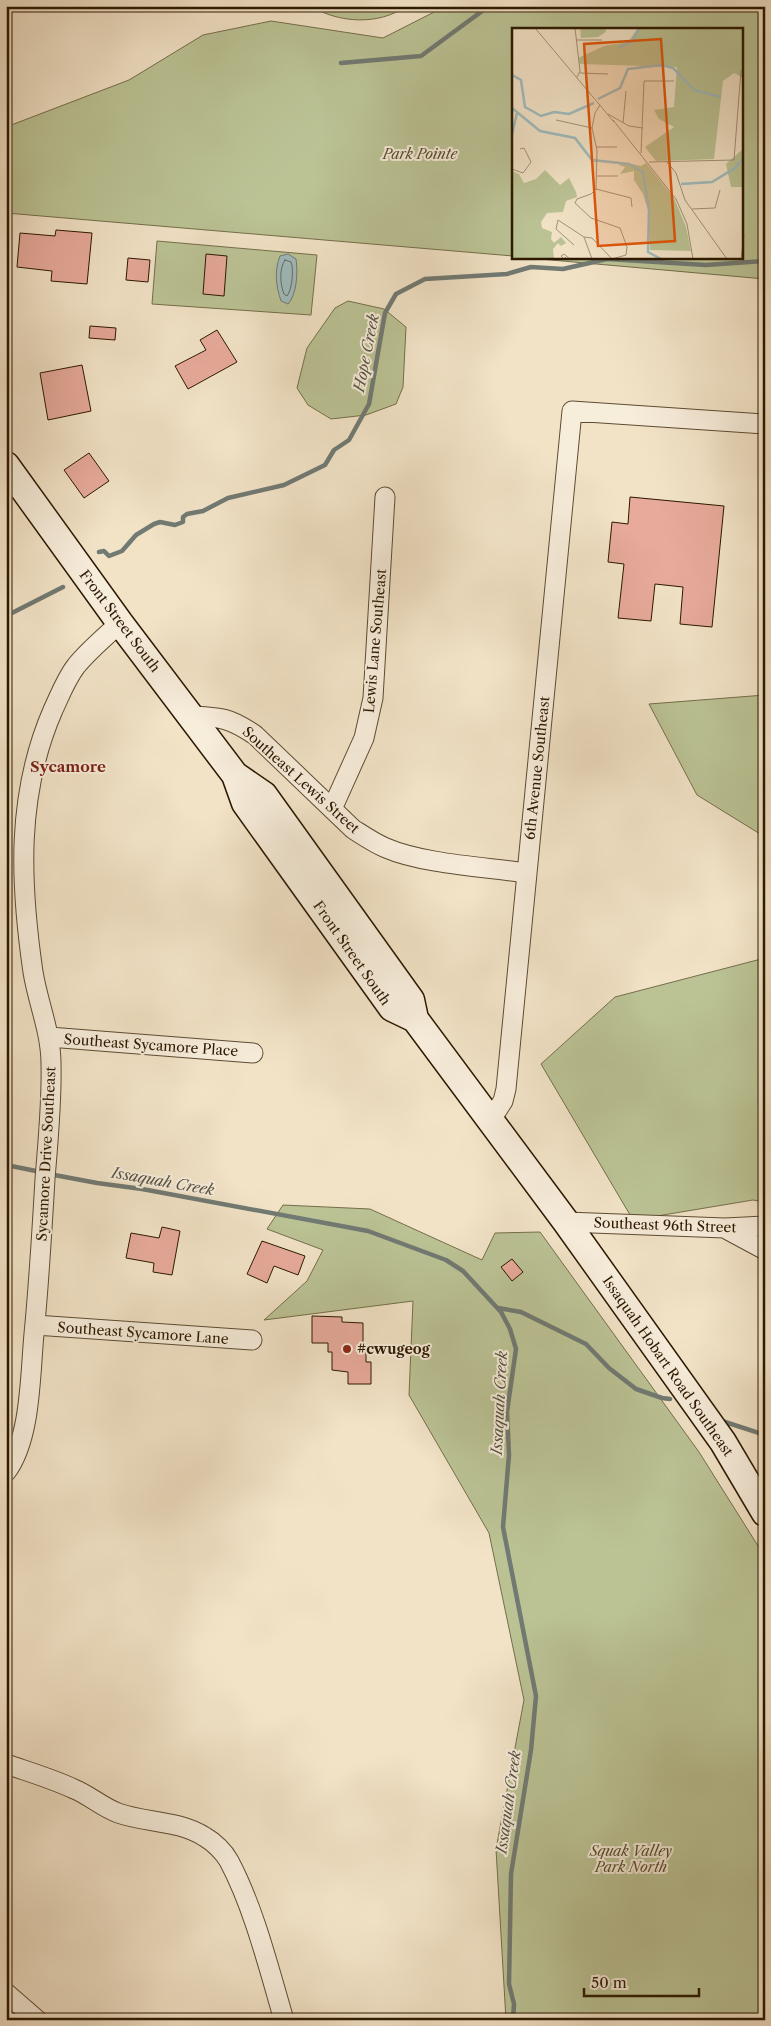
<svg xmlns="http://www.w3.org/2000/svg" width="771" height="2026" viewBox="0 0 771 2026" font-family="'Libre Caslon Text',serif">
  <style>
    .green { fill: #bbc395; stroke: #746e4a }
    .water { fill: #9fbcbf; stroke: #717a73 }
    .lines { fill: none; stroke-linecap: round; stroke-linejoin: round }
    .shore { stroke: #666a60; stroke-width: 1 }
    .stream { stroke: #717a73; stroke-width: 4.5 }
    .building { fill: #e7aa9b; stroke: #2c1800 }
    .minor-casing { stroke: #5e4b32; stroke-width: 21 }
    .secondary-casing { stroke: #2c1800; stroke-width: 29 }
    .minor { stroke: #f7eddb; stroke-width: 19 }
    .secondary { stroke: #f7eddb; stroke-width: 26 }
    .poi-dot { fill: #8f2418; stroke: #f7eddb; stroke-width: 2 }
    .labels { text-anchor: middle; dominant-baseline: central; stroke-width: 4; stroke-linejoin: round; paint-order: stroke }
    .park-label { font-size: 14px; font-style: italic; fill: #574b2d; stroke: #f7eddb }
    .street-label { font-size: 14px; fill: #2c1800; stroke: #f7eddb }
    .poi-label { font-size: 14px; font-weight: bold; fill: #2c1800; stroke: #f7eddb; text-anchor: start }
    .water-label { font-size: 15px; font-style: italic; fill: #545143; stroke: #f7eddb }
    .neighbourhood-label { font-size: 15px; font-weight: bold; fill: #7a1f14; stroke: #f7eddb }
    .inset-river { fill: none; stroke: #9fbcbf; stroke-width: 2.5 }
    .inset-road { fill: none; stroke: #a39277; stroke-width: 1 }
    .view { fill: #df560b; fill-opacity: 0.15; stroke: #df560b; stroke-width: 2.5 }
    .inset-edge { fill: none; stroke: #2c1800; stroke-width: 2.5 }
  </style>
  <rect width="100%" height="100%" fill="#f2e3c7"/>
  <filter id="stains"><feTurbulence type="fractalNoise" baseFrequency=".004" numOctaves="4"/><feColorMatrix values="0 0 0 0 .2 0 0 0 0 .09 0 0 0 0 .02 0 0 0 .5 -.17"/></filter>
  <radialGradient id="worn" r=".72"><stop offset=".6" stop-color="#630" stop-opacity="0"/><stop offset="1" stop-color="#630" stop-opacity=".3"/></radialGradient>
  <path class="green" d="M310 6H407C378 26 339 23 310 6Z
    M446 6H765V279L529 258H742V29H514L513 256 6 213V127L129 80 203 35 271 21 383 38Z
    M157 241 317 255 311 315 152 304Z
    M348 301 384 309 406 327 403 387 396 404 366 415 331 419 308 405 297 388 307 348 335 308Z
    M765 695V837L697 795 649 704Z
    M765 958V1202L753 1200 633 1220 541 1064 615 997Z
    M283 1205 370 1209 482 1260 495 1233 540 1232 699 1452 765 1557V2020H506L496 1849 524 1700 489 1533 409 1395 413 1301 264 1320 307 1281 323 1250 267 1229Z"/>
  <path class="water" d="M288 254 296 259C298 271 297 295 288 304L281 301C276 286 274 271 280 256Z"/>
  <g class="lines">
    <path class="shore" d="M285 260 291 262C294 269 292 290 287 296L284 294C280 284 279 269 285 260Z"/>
    <path class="stream" d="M341 63 421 56 489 6
      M99 552 104 551 109 556 122 551 136 535 154 524 160 522 175 525 183 522V517L187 514 203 511 228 498 284 485 325 465 334 450 349 440 369 404 385 313 396 294 425 279 507 274 531 267 563 269 607 259 706 265 765 261
      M6 616 63 587
      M6 1165 41 1172
      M49 1174 97 1183 142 1189 368 1231 446 1260 463 1271 501 1312 510 1329 516 1349 507 1412 509 1455 503 1527 536 1696 531 1750 511 1874 509 1984 514 2004 513 2020
      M498 1308 521 1312 586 1344 609 1368 636 1389 662 1398 670 1399
      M722 1421 765 1435"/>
  </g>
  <path class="building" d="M56 230 92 233 87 284 51 281 52 271 17 267 20 233 55 236Z
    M206 254 227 256 224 296 203 294Z
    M128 258 150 260 148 282 126 280Z
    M90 326 116 328 115 340 89 338Z
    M217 330 237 362 188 389 175 366 206 350 200 340Z
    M82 365 91 411 48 420 40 373Z
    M89 453 109 481 84 498 64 470Z
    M630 497 724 506 712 627 680 624 683 587 655 584 651 621 618 618 624 564 608 562 612 522 628 524Z
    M162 1227 180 1231 172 1275 153 1272 154 1263 126 1258 131 1233 159 1238Z
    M262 1241 305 1256 298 1275 274 1266 267 1283 247 1274Z
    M512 1259 523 1272 512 1281 501 1267Z
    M312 1316 342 1317V1322L363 1323V1344L366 1345V1362H371V1384H348V1372L332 1370V1352H328V1343H312Z"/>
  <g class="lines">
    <g class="minor-casing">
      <path id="minor" d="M191 716C221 717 230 718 255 735L353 829C364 836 374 843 386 848 423 864 486 867 526 873
        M332 809 364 738 373 698 385 497
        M49 1037 253 1053
        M490 1121 503 1101 506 1089 572 411 765 424
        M566 1222 725 1228 765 1226
        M726 1229 765 1250
        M35 1325 252 1340
        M6 1472C31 1439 30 1376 34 1334 39 1283 42 1231 45 1179 48 1141 52 1102 51 1064 51 1032 38 1003 33 972 20 882 16 795 53 710 60 695 66 679 76 666 89 650 105 637 120 623
        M6 1764C29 1772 53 1779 74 1789 89 1795 102 1807 118 1813 146 1823 179 1820 205 1837 214 1842 224 1852 229 1861 254 1908 269 1969 284 2020
        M6 1993 37 2020"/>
    </g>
    <g class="secondary-casing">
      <path id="secondary" d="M6 465 120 623 235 775 245 803 392 1008 415 1019
        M235 775 264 795 411 1000 415 1019 566 1222 723 1442 765 1513"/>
    </g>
    <use href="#minor" class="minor"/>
    <use href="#secondary" class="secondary"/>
  </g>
  <circle class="poi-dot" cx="347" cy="1349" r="5"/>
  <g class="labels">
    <g class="park-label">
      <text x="420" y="154">Park Pointe</text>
      <text x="631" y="1851">Squak Valley<tspan x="631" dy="16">Park North</tspan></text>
    </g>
    <g class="street-label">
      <text transform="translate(120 621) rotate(53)">Front Street South</text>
      <text transform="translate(375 641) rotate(-85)">Lewis Lane Southeast</text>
      <text transform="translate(537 768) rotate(-84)">6th Avenue Southeast</text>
      <text transform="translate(301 780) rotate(42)">Southeast Lewis Street</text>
      <text transform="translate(352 953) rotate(55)">Front Street South</text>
      <text transform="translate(151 1045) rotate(4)">Southeast Sycamore Place</text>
      <text transform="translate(46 1154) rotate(-87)">Sycamore Drive Southeast</text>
      <text transform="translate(665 1225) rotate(2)">Southeast 96th Street</text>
      <text transform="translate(143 1333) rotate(4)">Southeast Sycamore Lane</text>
      <text transform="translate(668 1366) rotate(55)">Issaquah Hobart Road Southeast</text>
    </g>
    <g class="poi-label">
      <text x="357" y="1349">#cwugeog</text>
    </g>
    <g class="water-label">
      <text transform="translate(366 353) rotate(-79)">Hope Creek</text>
      <text transform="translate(163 1181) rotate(10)">Issaquah Creek</text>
      <text transform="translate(499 1403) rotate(-87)">Issaquah Creek</text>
      <text transform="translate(508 1802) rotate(-82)">Issaquah Creek</text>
    </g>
    <g class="neighbourhood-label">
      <text x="68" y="766">Sycamore</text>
    </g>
  </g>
  <g transform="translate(512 28)">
    <rect width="231" height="231" fill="#f2e3c7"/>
    <path d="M68 0H93L94 4 86 9 69 10ZM126 0H231V50L222 45 211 53 202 131 144 133 133 119 162 99 147 91 142 82 162 79 165 39 68 36 66 30 92 18 116 14ZM231 121V159H219L214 136ZM109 134 129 138 134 135 162 170 174 199 179 223 138 222 136 182 131 166 122 152V143L108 146 113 139 107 137ZM33 142 48 157 57 150 64 164 65 169 54 173 51 184 35 185 29 194 30 200 40 204 39 211 42 215 49 209 54 215 49 218 46 215 41 221 42 230 50 231H0V143L7 146 12 155 24 151Z" fill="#bbc395"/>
    <path class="inset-river" d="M106 20 121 13 127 0M0 47 9 52 13 79 29 88 42 84 57 86 82 75M86 71 108 60 116 41 150 37 161 40 182 62 209 69M0 80 28 103 63 110 80 132 117 136 131 144 137 182 136 224 149 231M0 106 5 85M169 156 200 154 223 140 232 130"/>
    <path class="inset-road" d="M23 0 102 94M63 0 68 43 65 49M64 12H90M68 45 96 46M88 77 83 85 80 100 85 122 84 161 79 166 65 171 63 175 79 190 108 200 115 219 114 227M96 86 117 98 131 100M44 92 80 100M101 92 164 171 175 196 181 231M111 95 114 63M84 119H105M129 125 132 53H162M137 134 222 132 229 42M155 134 164 145 173 172 215 231M0 141 11 145 19 134 12 120 8 121M85 148H106M84 161 119 170 120 179M180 181 203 180 208 162M72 209 80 231M62 217 44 201 46 192 72 209 80 210 100 231 114 227M54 229 52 231 49 228 52 226 58 231M229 231 232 207"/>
    <path class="view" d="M149 11 163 213 86 218 72 16Z"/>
    <rect width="231" height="231" class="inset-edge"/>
  </g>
  <rect width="771" height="2026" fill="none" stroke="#f2e3c7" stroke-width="25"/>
  <rect x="8" y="8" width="756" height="2011" fill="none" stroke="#2c1800" stroke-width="2.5"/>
  <rect x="12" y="12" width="746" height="2001" fill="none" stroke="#2c1800"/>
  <path d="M584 1988v8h115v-8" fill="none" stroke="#2c1800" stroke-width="2.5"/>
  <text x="591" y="1988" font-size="15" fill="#2c1800" stroke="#f7eddb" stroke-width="4" paint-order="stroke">50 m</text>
  <rect width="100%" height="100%" filter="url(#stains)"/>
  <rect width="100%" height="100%" fill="url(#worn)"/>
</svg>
